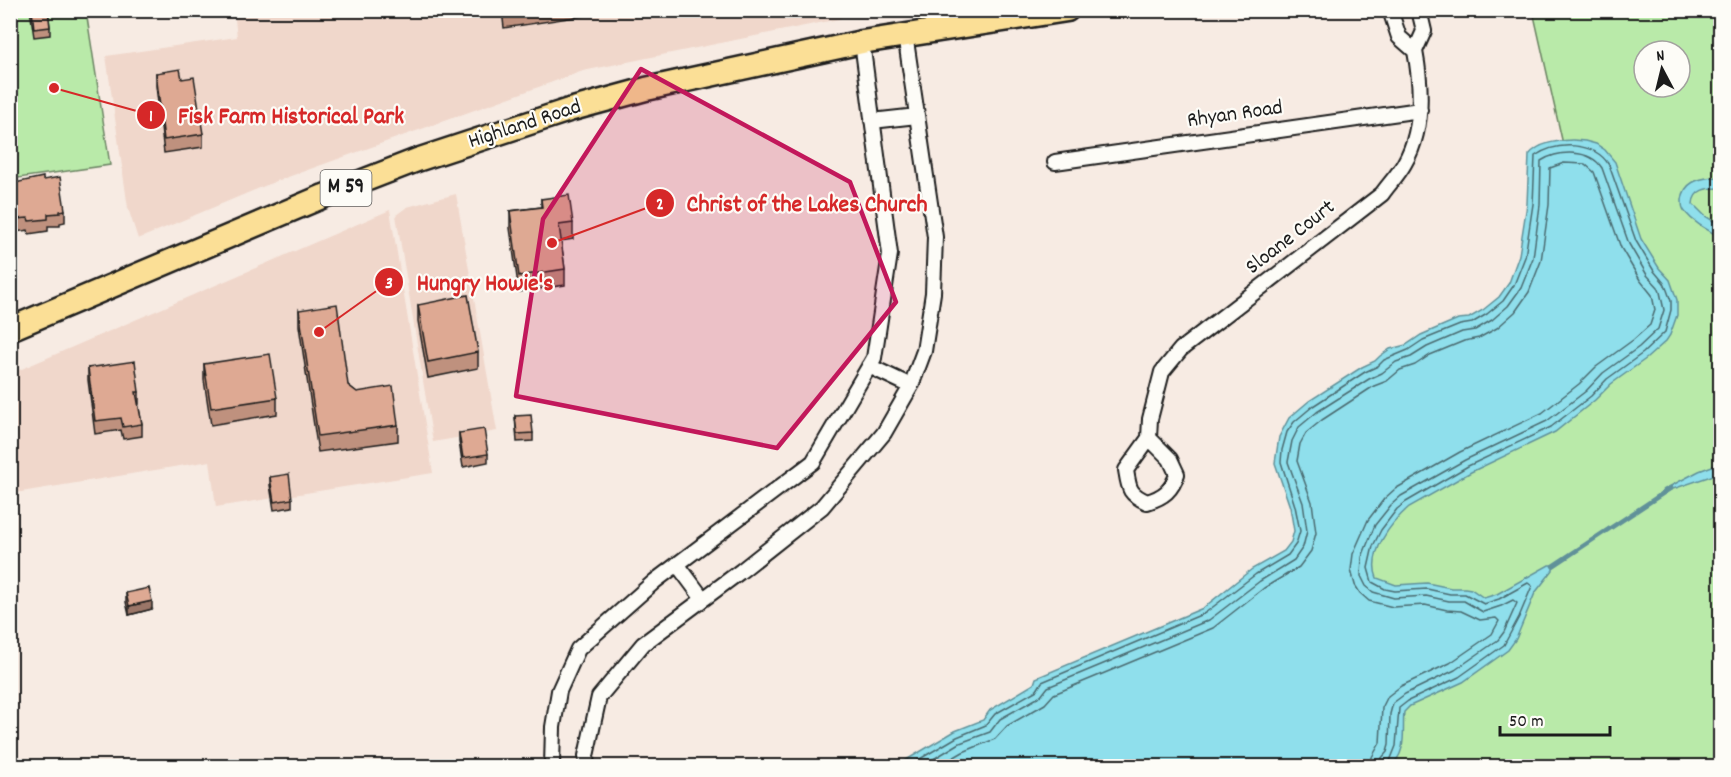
<svg xmlns="http://www.w3.org/2000/svg" width="1731" height="777" viewBox="0 0 1731 777" font-family="Dekko,sans-serif">
  <style>
    .built { fill: #f0d7cb }
    .green { fill: #b9eaa9; stroke: #6a8362; stroke-width: 1.5; fill-rule: evenodd }
    .water { fill: #8fdfec; stroke: #619199; stroke-width: 1.5 }
    .lines { fill: none; stroke-linecap: round; stroke-linejoin: round }
    .shore { stroke: #4a6a6f; stroke-width: 1.5 }
    .stream { stroke: #619199; stroke-width: 4.5 }
    .minor-casing { stroke: #1c1c1c; stroke-width: 18 }
    .trunk-casing { stroke: #1c1c1c; stroke-width: 27 }
    .minor { stroke: #fdfcf7; stroke-width: 14 }
    .trunk { stroke: #fbdf96; stroke-width: 22 }
    .wall { fill: #bf917e; stroke: #1c1c1c; stroke-width: 1.5 }
    .shaded-wall { fill: #9b7667; stroke: #1c1c1c; stroke-width: 1.5 }
    .building { fill: #dea993; stroke: #1c1c1c; stroke-width: 1.5 }
    .marked { fill: #c2185b; fill-opacity: 0.2; stroke: #c2185b; stroke-width: 4.5; stroke-linejoin: round }
    .labels { text-anchor: middle; dominant-baseline: central; stroke-width: 4.5; stroke-linejoin: round; paint-order: stroke }
    .shield { fill: #fdfcf7; stroke: #605f5e; stroke-width: 1.5 }
    .shield-label { font-size: 21px; font-weight: bold; fill: #1c1c1c }
    .street-label { font-size: 22px; fill: #1c1c1c; stroke: #fdfcf7 }
    .leader { fill: none; stroke: #d62828; stroke-width: 2 }
    .callout-dot { fill: #d62828; stroke: #fdfcf7; stroke-width: 2 }
    .mark-label { font-size: 18px; text-anchor: middle; font-weight: bold; fill: #fff }
    .callout-label { font-size: 24px; text-anchor: middle; font-weight: bold; fill: #d62828; stroke: #fdfcf7; stroke-width: 4.5; stroke-linejoin: round; paint-order: stroke }
  </style>
  <rect width="100%" height="100%" fill="#f7ebe3"/>
  <filter id="ink" filterUnits="userSpaceOnUse"><feTurbulence type="fractalNoise" baseFrequency=".0167" numOctaves="2"/><feDisplacementMap in="SourceGraphic" scale="12" xChannelSelector="R" yChannelSelector="G"/><feConvolveMatrix kernelMatrix="1 2 1 2 8 2 1 2 1" color-interpolation-filters="sRGB"/></filter>
  <g filter="url(#ink)">
    <path class="built" d="M234 11H851L839 19 583 71 274 182 138 239 128 208 106 56 237 37Z
      M456 194 497 431 433 442 396 215 407 207Z
      M390 210 433 473 216 507 210 461 15 493 10 444V374Z"/>
    <path class="green" d="M10 11H86L110 165 11 179Z
      M1533 11H1720V766H1321L1371 503 1626 343 1567 162ZM1644 51H1680V87H1644Z"/>
    <path class="water" d="M1573 140 1585 141 1596 144 1605 150 1615 162 1641 239 1659 268 1670 280 1677 300V315L1670 335 1666 341 1647 358 1611 384 1595 400 1555 432 1471 472 1409 507C1391 523 1367 553 1377 578L1396 585 1427 583 1451 588H1465L1471 589 1484 598 1497 594 1549 565H1553V570L1535 593 1516 639 1508 650 1463 682 1410 706 1404 712C1402 730 1408 754 1390 766H896L955 731 983 720 990 710 1034 684 1036 678 1203 608 1252 569 1284 551 1291 542 1294 531 1290 507 1275 463 1279 437 1289 418 1309 401 1362 367 1375 361 1380 356 1390 349 1406 345 1421 335 1458 319 1469 318 1483 310 1499 297 1509 283 1519 255 1527 204 1529 155C1539 142 1558 141 1573 140Z
      M1713 177 1720 178V188C1707 188 1694 189 1693 204L1705 216 1720 225V237C1708 230 1695 224 1686 213 1682 209 1682 205 1682 200 1684 182 1698 179 1713 177Z
      M1720 463V473L1670 490H1663L1699 471Z"/>
    <g class="lines">
      <path class="shore" d="M908 766 957 737 986 725 995 714 1037 690 1042 682 1205 613 1256 574 1288 555 1296 544 1300 531 1295 506 1281 462 1282 450 1287 432 1294 422 1313 406 1365 372 1378 366 1384 360 1408 350 1423 340 1460 325 1472 323 1487 314 1503 301 1514 285 1525 257 1533 204 1535 156C1556 141 1594 141 1609 165L1636 241 1654 271 1664 283 1667 290 1671 301V310L1665 332 1643 353 1607 379 1591 396 1551 427 1468 466 1406 502 1397 509 1381 530 1373 546 1368 568 1372 582 1385 589 1395 591 1427 589 1450 594H1465L1484 604 1499 599 1528 583 1532 586 1519 617 1504 645 1459 677 1408 701 1399 708 1396 746 1388 766
        M922 766 960 743 990 732 1000 719 1041 696 1048 687 1209 620 1260 581 1294 560 1303 547 1307 531 1303 503 1288 462 1292 441 1299 427 1317 412 1369 379 1382 373 1396 362 1411 357 1427 347 1462 332 1475 330 1492 320 1508 306 1521 288 1533 258 1540 205 1541 161C1559 150 1590 149 1602 168L1629 244 1647 275 1658 287 1660 292 1664 310 1658 329 1639 347 1603 373 1586 391 1547 421 1465 460 1401 496 1391 505 1375 525 1362 557 1361 576 1366 586 1373 592 1394 598 1426 596 1449 601H1464L1483 612 1501 606 1513 600 1517 603 1504 632 1498 640 1455 670 1405 694 1393 703 1390 714 1389 745 1387 752 1381 759 1380 766
        M939 766 963 752 995 739 1007 726 1045 704 1054 694 1213 628 1264 588 1299 567 1311 551 1316 533 1312 502 1297 461 1300 444 1306 433 1322 420 1374 386 1387 381 1400 370 1415 365 1430 355 1464 341 1479 338 1497 328 1515 312 1529 292 1541 261 1549 205 1550 168 1564 163 1585 164 1594 172 1621 248 1640 280 1652 295 1655 310 1650 325 1633 340 1596 367 1579 384 1542 413 1460 452 1395 489 1384 499 1368 520 1353 554 1351 570 1355 585 1360 593 1369 601 1393 607 1425 605 1447 610 1461 611 1480 620 1496 618 1499 621 1492 634 1450 663 1401 686 1388 696 1382 708 1380 743 1372 757 1371 766"/>
      <path class="stream" d="M1553 566 1671 488"/>
      <g class="minor-casing">
        <path id="minor" d="M1390 10 1399 37 1415 51 1424 31 1419 10
          M872 121 917 116
          M1055 162 1420 110
          M869 366 911 386
          M1149 438 1170 459 1177 474C1172 490 1164 497 1147 502 1129 494 1129 489 1126 470L1149 438 1150 419 1162 372 1181 349 1382 194C1389 184 1398 175 1404 164 1424 130 1422 88 1415 51
          M677 564 703 599
          M552 766 553 727 559 691 578 649 655 581 813 462 874 358 890 254 862 42
          M587 766 586 756 599 697 643 644 741 571 822 507 884 433 911 386 924 351 933 293 935 237 905 34"/>
      </g>
      <g class="trunk-casing">
        <path id="trunk" d="M10 329 324 196 417 160 569 110 646 89 862 42 1067 10"/>
      </g>
      <use href="#minor" class="minor"/>
      <use href="#trunk" class="trunk"/>
    </g>
    <path class="wall" d="M30 10H48L50 27V35L34 37Z
      M502 10H621L504 28Z
      M156 73 182 79 203 134V147L164 153 156 86Z
      M43 180 65 210V222L60 223V226H48V231L29 234 28 230 16 232 15 229H11L10 184Z
      M541 199 573 223V239L561 241 565 269V285L519 292 510 228V211L541 207Z
      M418 305 478 352V368L428 378 418 321Z
      M299 310 348 385 398 425V441L318 452 299 326Z
      M204 364 277 398V414L211 425 204 380Z
      M88 368 139 392V404H138L142 424V436L123 439 121 430 95 434 88 380Z
      M515 416 533 433V441L517 442Z
      M459 433 488 454V462L463 467 459 442Z
      M270 477 292 499V507L274 510 270 485Z
      M126 593 152 609 129 615 126 602Z"/>
    <path class="shaded-wall" d="M152 601V609L129 615V606Z"/>
    <path class="building" d="M32 10H48L50 27 34 29Z
      M180 69 182 79 194 77 203 134 164 140 156 73Z
      M43 177V180L60 177 65 210 60 211V213L48 214V219L29 221 28 218 16 219 15 216 11 217 10 184Z
      M569 195 573 223 559 225 565 269 519 276 510 211 542 207 541 199Z
      M468 295 478 352 428 362 418 305Z
      M337 304 348 385 357 392 393 386 398 425 318 436 299 310Z
      M270 354 277 398 211 408 204 364Z
      M135 361 139 392H136L142 424 123 427 121 418 95 421 88 368Z
      M531 415 533 433 517 434 515 416Z
      M484 429 488 454 463 458 459 433Z
      M289 474 292 499 274 502 270 477Z
      M149 588 152 601 129 606 126 593Z"/>
  </g>
  <path class="marked" d="M641 69 850 182 896 302 777 448 516 396 543 219Z"/>
  <g class="labels">
    <rect class="shield" x="320.5" y="170" width="51" height="36" rx="4.5"/>
    <g class="shield-label">
      <text x="346" y="188">M 59</text>
    </g>
    <g class="street-label">
      <text transform="translate(1235 115) rotate(-8)">Rhyan Road</text>
      <text transform="translate(525 125) rotate(-18)">Highland Road</text>
      <text transform="translate(1291 238) rotate(-38)">Sloane Court</text>
    </g>
  </g>
  <path class="leader" d="M54 88L151 115M552 243L660 203M319 332L389 282"/>
  <g class="callout-dot">
    <circle cx="54" cy="88" r="6"/>
    <circle cx="552" cy="243" r="6"/>
    <circle cx="319" cy="332" r="6"/>
    <circle cx="151" cy="115" r="15"/>
    <circle cx="660" cy="203" r="15"/>
    <circle cx="389" cy="282" r="15"/>
  </g>
  <g class="mark-label">
    <text x="151" y="121">1</text>
    <text x="660" y="209">2</text>
    <text x="389" y="288">3</text>
  </g>
  <g class="callout-label">
    <text x="291" y="123">Fisk Farm Historical Park</text>
    <text x="807" y="211">Christ of the Lakes Church</text>
    <text x="485" y="290">Hungry Howie's</text>
  </g>
  <rect width="1731" height="777" fill="none" stroke="#fdfcf7" stroke-width="36"/>
  <rect x="18" y="18" width="1695" height="741" fill="none" stroke="#1c1c1c" stroke-width="2" filter="url(#ink)"/>
  <g transform="translate(1662 69) rotate(353)"><circle r="28" fill="#fdfcf7" stroke="#a3a29f" stroke-width="1.5"/>
  <path d="M0-4.5L10 22L0 15L-10 22Z" fill="#1c1c1c"/>
  <text y="-9" font-size="16" font-weight="bold" text-anchor="middle" fill="#1c1c1c">N</text>
  </g>
  <path d="M1500 726v9h110v-9" fill="none" stroke="#1c1c1c" stroke-width="3"/>
  <text x="1509" y="726" font-size="18" fill="#1c1c1c" stroke="#fdfcf7" stroke-width="4.5" paint-order="stroke">50 m</text>
</svg>
